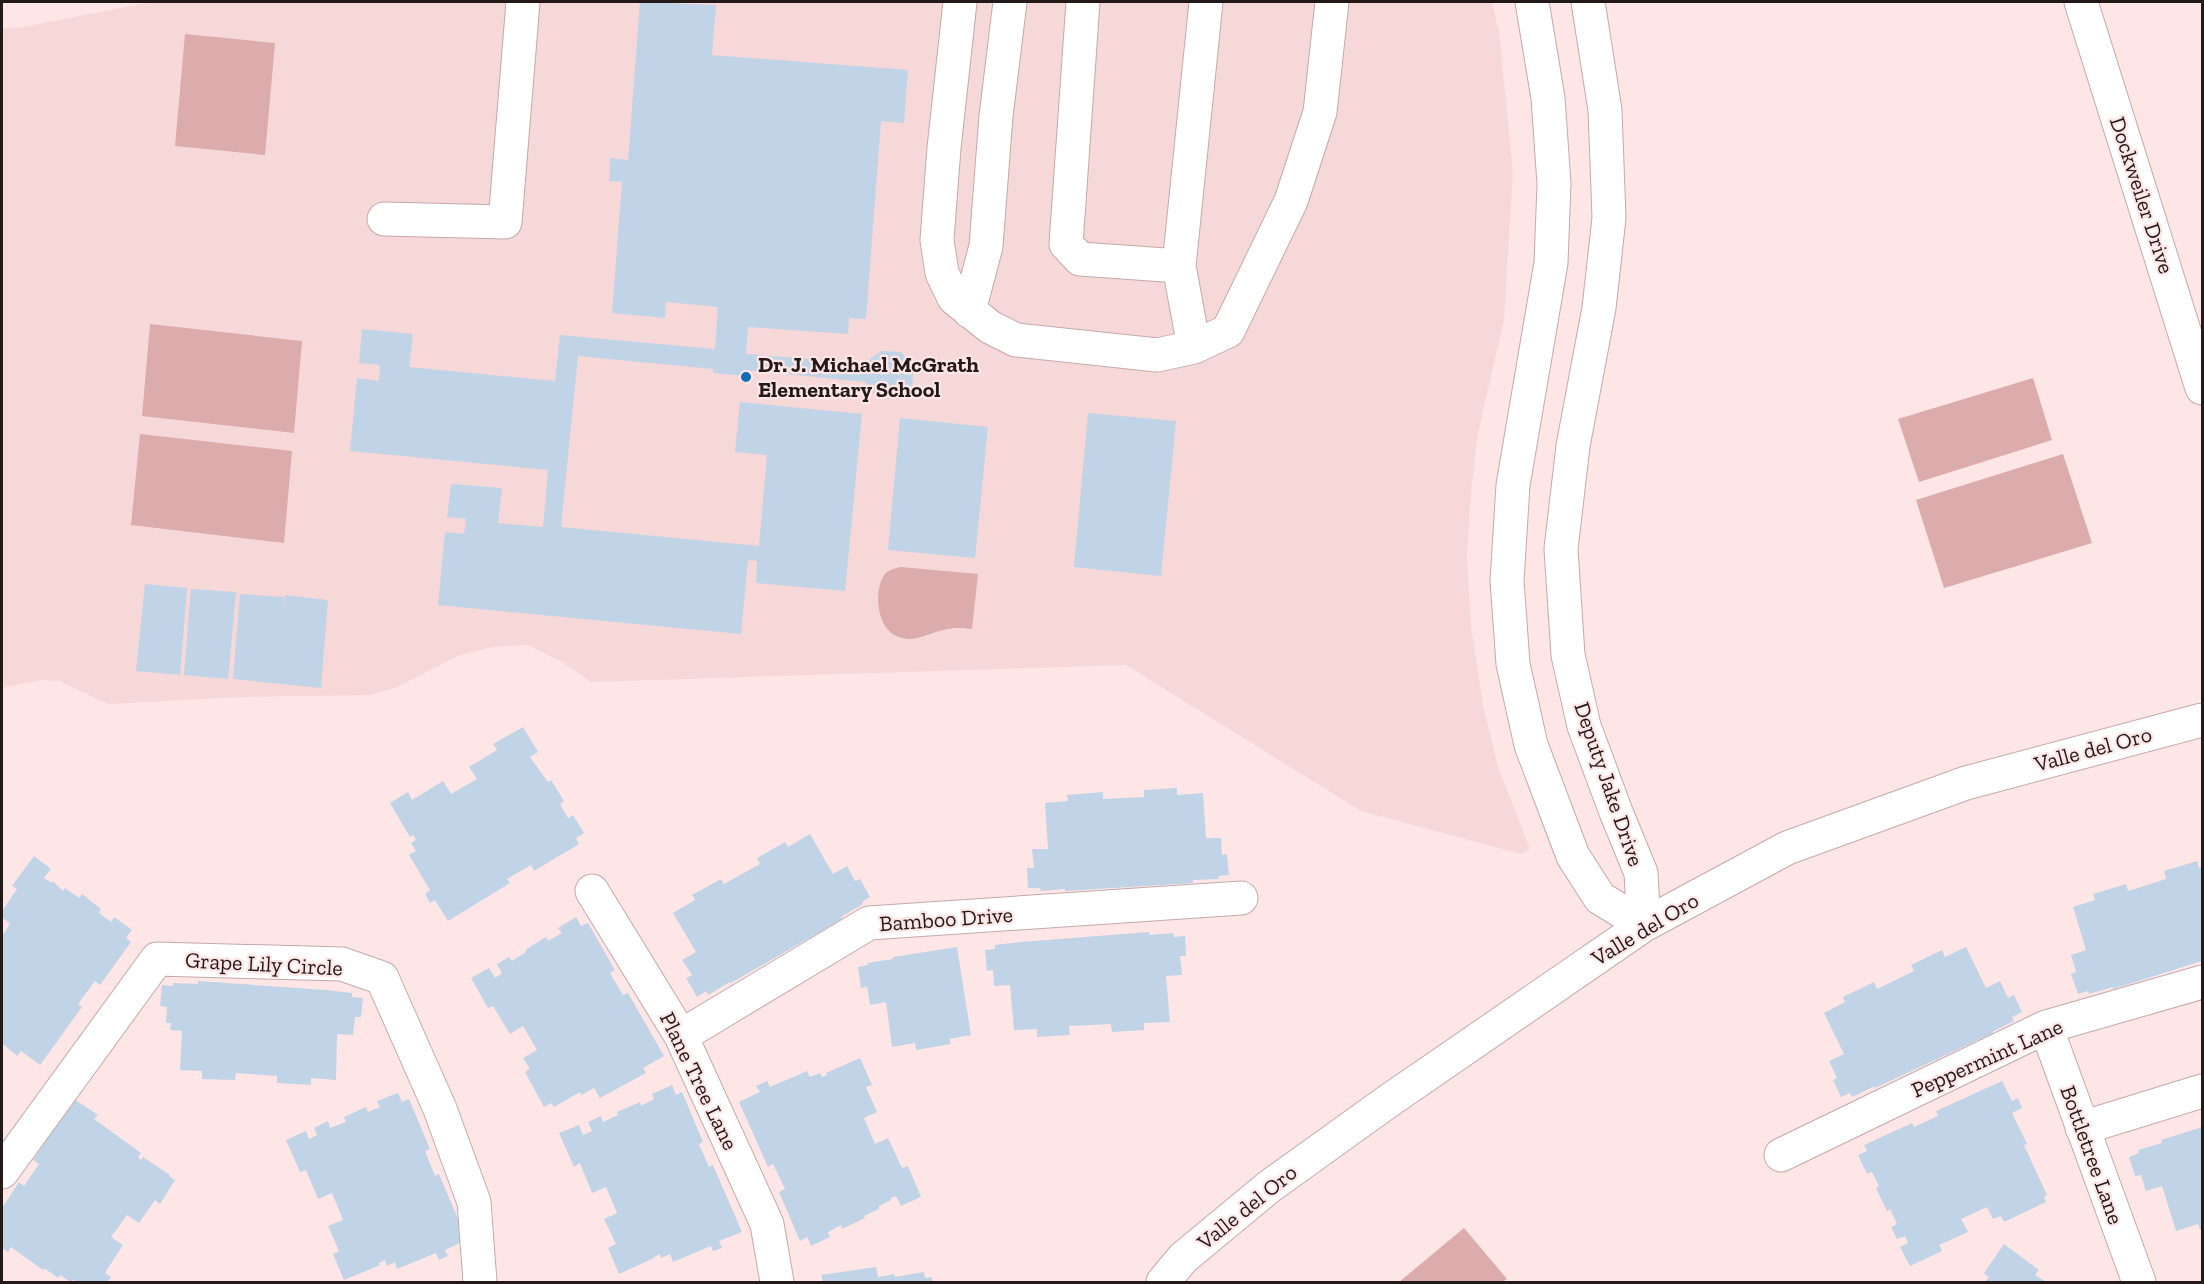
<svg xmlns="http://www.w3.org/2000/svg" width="2204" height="1284" viewBox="0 0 2204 1284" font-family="'Zilla Slab',serif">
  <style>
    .built { fill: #f7d8d9 }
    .green { fill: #dcabac }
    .building { fill: #c1d3e6 }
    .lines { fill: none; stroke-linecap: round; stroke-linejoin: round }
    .minor-casing { stroke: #c5a9aa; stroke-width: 35 }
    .minor { stroke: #fff; stroke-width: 33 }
    .poi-dot { fill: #116dba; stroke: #fee6e6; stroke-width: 2 }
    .labels { text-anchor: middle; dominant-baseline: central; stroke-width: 4.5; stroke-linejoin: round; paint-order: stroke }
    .street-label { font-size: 22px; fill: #231919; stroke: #fee6e6 }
    .poi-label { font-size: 22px; font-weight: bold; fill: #231919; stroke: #fee6e6; text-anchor: start }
  </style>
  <rect width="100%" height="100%" fill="#fee6e6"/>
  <path class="built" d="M151 2H1492L1499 32 1513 172 1504 320 1478 433 1471 493 1467 556 1471 626 1483 705 1498 767 1530 849 1521 854 1361 811 1126 665 591 682 562 662 528 645 493 647 460 655 397 687 371 695 243 697 108 704 59 681 41 680 2 688V28H18Z"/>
  <path class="green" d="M185 34 275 43 265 155 175 146Z
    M150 324 302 341 294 433 142 416Z
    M2033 378 2052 440 1919 482 1898 419Z
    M140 434 292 451 284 543 131 525Z
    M2063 454 2092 543 1944 588 1916 500Z
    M901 567 978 574 972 629C962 628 954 627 944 630 928 633 916 643 899 637 877 630 873 593 884 575 888 570 895 568 901 567Z
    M1464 1228 1507 1279 1502 1282H1399Z"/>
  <path class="building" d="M640 2 716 5 712 55 908 70 904 123 881 121 866 319 849 318 848 334 748 327 746 354 865 363 881 351 901 352 914 367 912 386 897 399 877 398 865 382 745 370 744 376 713 373V369L578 356 561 527 759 546 767 455 735 452 740 402 862 414 845 591 756 583 757 561 748 560 741 634 438 605 445 532 464 534 466 519 447 517 451 484 502 488 498 523 543 527 548 470 350 451 357 378 379 381 380 365 359 363 362 329 413 334 409 367 555 381 560 335 715 349 718 307 666 302 665 318 612 313 622 182 609 181 610 158 628 160Z
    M1088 413 1176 421 1161 576 1074 567Z
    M900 418 988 427 975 558 888 550Z
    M145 584 187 588 180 675 136 671Z
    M191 589 236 592 228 679 184 675Z
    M240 594 284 597V608L285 595 328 600 321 688 233 679Z
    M523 727 538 752 530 757 548 782 551 780 564 801 560 804 568 818 573 815 584 833 576 838 579 844 534 871 531 865 507 879 510 883 448 921 435 900 430 903 425 894 430 890 409 855 416 851 411 843 416 840 413 835 410 837 390 803 408 792 412 800 443 781 451 794 477 779 469 767 497 750 493 744Z
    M1177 788V795L1203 793 1206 838H1221L1222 855 1227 854 1229 875 1218 876 1219 879 1193 880V883L1065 891V889L1041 891 1040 888H1028L1027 868H1034L1032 849H1048L1045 803 1068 801 1067 795 1103 792V799L1144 797V790Z
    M810 834 833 874 847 866 855 881 860 879 870 897 862 902 863 904 841 917 842 919 731 983 730 982 708 995 706 991 697 997 686 978 692 975 682 960 696 952 673 913 695 900 692 895 721 879 724 884 760 864 757 858 785 842 788 847Z
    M34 856 51 869 44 878 52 883 53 881 63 891 65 888 79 898 82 894 101 909 99 913 111 922 114 917 132 930 126 938 131 942 100 985 95 981 78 1004 82 1007 40 1065 21 1051 17 1056 2 1043V936L10 924 2 917V911L17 889 12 886Z
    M2197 861 2199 868 2202 867V961L2113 989V987L2089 994 2088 991 2078 994 2071 974 2076 972 2071 955 2086 950 2073 907 2095 900 2093 894 2126 884 2128 891 2166 879 2164 871Z
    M576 917 581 926 588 923 615 970 610 973 623 995 628 993 664 1056 643 1068 646 1073 600 1098 594 1088 581 1095 580 1092 554 1107 551 1103 544 1107 525 1072 530 1069 523 1058 537 1050 523 1026 510 1034 493 1006 488 1008 471 978 489 968 495 978 502 973 497 964 509 957 512 961 526 952 525 950 546 937 548 941 562 933 558 928Z
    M1149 932V935L1173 933 1174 937 1185 936 1186 956H1180L1182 975 1166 976 1170 1022 1144 1023V1030L1112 1032 1111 1024 1069 1026 1070 1035 1037 1037V1029L1014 1030 1010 985 994 986 993 970 987 971 985 950 995 949V945L1021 942Z
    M957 947 971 1035 949 1039 951 1044 916 1050 915 1043 892 1047 886 1002 870 1005 867 987 861 988 858 967 868 965 867 963 893 959V957Z
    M1966 947 1986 988 2000 981 2008 998 2014 995 2022 1012 2012 1017 2014 1021 1992 1032 1993 1033 1875 1088V1086L1852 1097 1850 1093 1841 1097 1833 1080 1837 1078 1829 1061 1844 1054 1824 1013 1845 1002 1843 997 1874 982 1877 989 1914 971 1911 965 1942 950 1945 957Z
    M198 981 326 990 352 993V997L363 998 361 1017H355L353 1035 337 1034 336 1080 311 1078V1085L277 1083V1076L236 1073 235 1080 202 1079V1071L180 1070 182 1031 170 1030 171 1023H166L167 1007 160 1006 162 985 173 986V983L198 984Z
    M860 1058 872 1085 866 1087 877 1112 864 1118 875 1144 888 1138 902 1168 908 1166 921 1197 901 1206 896 1196 891 1198V1200L879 1206V1209L864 1216 865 1218 842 1229 841 1225 828 1232 830 1237 811 1246 807 1237 800 1241 779 1192 785 1189 773 1164 768 1167 739 1102 760 1092 756 1086 767 1081 770 1087 807 1071 810 1077 820 1073 822 1077 827 1075 826 1073Z
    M2002 1081 2012 1101 2018 1098 2022 1108 2012 1113 2027 1144 2024 1145 2047 1195 2044 1197 2046 1202 2004 1222 2001 1216 1993 1219 1987 1207 1961 1219 1968 1232 1939 1245 1942 1251 1910 1266 1900 1247 1908 1243 1905 1236 1897 1239 1891 1227 1897 1224 1890 1209 1887 1211 1876 1188 1879 1186 1872 1172 1867 1174 1858 1155 1867 1151 1864 1145 1912 1123 1914 1127 1938 1116 1936 1111Z
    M672 1085 676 1095 682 1092 703 1142 699 1144 709 1167 713 1165 742 1232 719 1241 722 1248 713 1251 711 1246 673 1262 670 1254 661 1258 660 1254 654 1257V1258L619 1274 608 1248 616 1244 604 1219 617 1213 606 1187 592 1193 580 1163 574 1167 559 1133 579 1125 583 1135 592 1131 588 1122 601 1116 603 1122 618 1115 617 1112 640 1102 641 1106 654 1099 652 1094Z
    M398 1093 402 1102 409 1099 430 1149 425 1151 435 1176 439 1174 467 1240 445 1250 448 1256 439 1260 436 1253 397 1269 395 1262 387 1266 385 1260 379 1263 380 1265 344 1280 333 1254 339 1251 328 1226 343 1220 332 1193 318 1199 306 1170 300 1172 286 1140 306 1131 309 1139 317 1135 314 1128 328 1121 330 1128 346 1122 344 1117 366 1107 368 1112 380 1107 377 1101Z
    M74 1099 98 1115 94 1119 141 1153 138 1157 141 1160 143 1157 170 1175 169 1176 175 1180 160 1204 155 1200 139 1223 127 1215 111 1237 123 1245 105 1273 111 1277 107 1282H77L73 1280 71 1282 60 1275 58 1278 44 1268 43 1270 11 1247 8 1252 2 1248V1208L19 1182 24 1186 39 1164 33 1160Z
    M2202 1127V1229L2200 1230 2198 1224 2176 1231 2162 1186 2146 1191 2141 1175 2135 1176 2129 1157 2139 1153 2138 1150 2162 1143 2161 1140Z
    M2004 1244 2039 1270 2035 1275 2046 1282H1985L1989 1277 1984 1273Z
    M876 1267 878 1277 894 1274 895 1277 924 1272 925 1278 932 1277 933 1282H823L821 1275Z"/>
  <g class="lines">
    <g class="minor-casing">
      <path id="minor" d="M960 2 944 148 937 240 942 273 954 298 990 327 1016 340 1157 355 1194 347 1228 331 1291 201 1320 112 1332 2
        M1083 2 1066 244 1080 259 1179 266 1206 2
        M1532 2 1548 98 1554 184 1551 263 1513 485 1507 581 1513 664 1531 745 1573 856 1600 898 1644 925
        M1588 2 1605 110 1609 218 1599 308 1573 446 1561 549 1568 655 1584 726 1616 812 1641 873 1644 925
        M2081 2 2202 388
        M384 219 505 222 523 2
        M1179 266 1194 347
        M969 311 986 246 996 116 1010 2
        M592 891 681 1036 767 1224 777 1282
        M2046 1027 2139 1282
        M681 1036 869 923 1241 898
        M2082 1128 2202 1091
        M1781 1155 2046 1027 2202 982
        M2 1172 157 959 342 964 382 978 440 1109 474 1202 480 1282
        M1163 1282 1183 1258 1270 1186 1387 1102 1644 925 1787 848 1966 783 2202 720"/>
    </g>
    <use href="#minor" class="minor"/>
  </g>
  <circle class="poi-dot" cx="746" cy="377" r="6"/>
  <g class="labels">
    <g class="street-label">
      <text transform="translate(2142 195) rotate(72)">Dockweiler Drive</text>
      <text transform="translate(2093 749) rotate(-15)">Valle del Oro</text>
      <text transform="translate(1609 784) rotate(71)">Deputy Jake Drive</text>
      <text transform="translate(946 919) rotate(-4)">Bamboo Drive</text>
      <text transform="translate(1645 929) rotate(-31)">Valle del Oro</text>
      <text transform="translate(264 964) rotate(3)">Grape Lily Circle</text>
      <text transform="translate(1987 1058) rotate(-24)">Peppermint Lane</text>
      <text transform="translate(699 1081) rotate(64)">Plane Tree Lane</text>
      <text transform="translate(2092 1155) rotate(70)">Bottletree Lane</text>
      <text transform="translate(1247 1207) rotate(-39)">Valle del Oro</text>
    </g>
    <g class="poi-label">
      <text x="758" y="364">Dr. J. Michael McGrath<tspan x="758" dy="25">Elementary School</tspan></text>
    </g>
  </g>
  <rect width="2204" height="1284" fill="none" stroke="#231919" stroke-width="6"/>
</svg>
